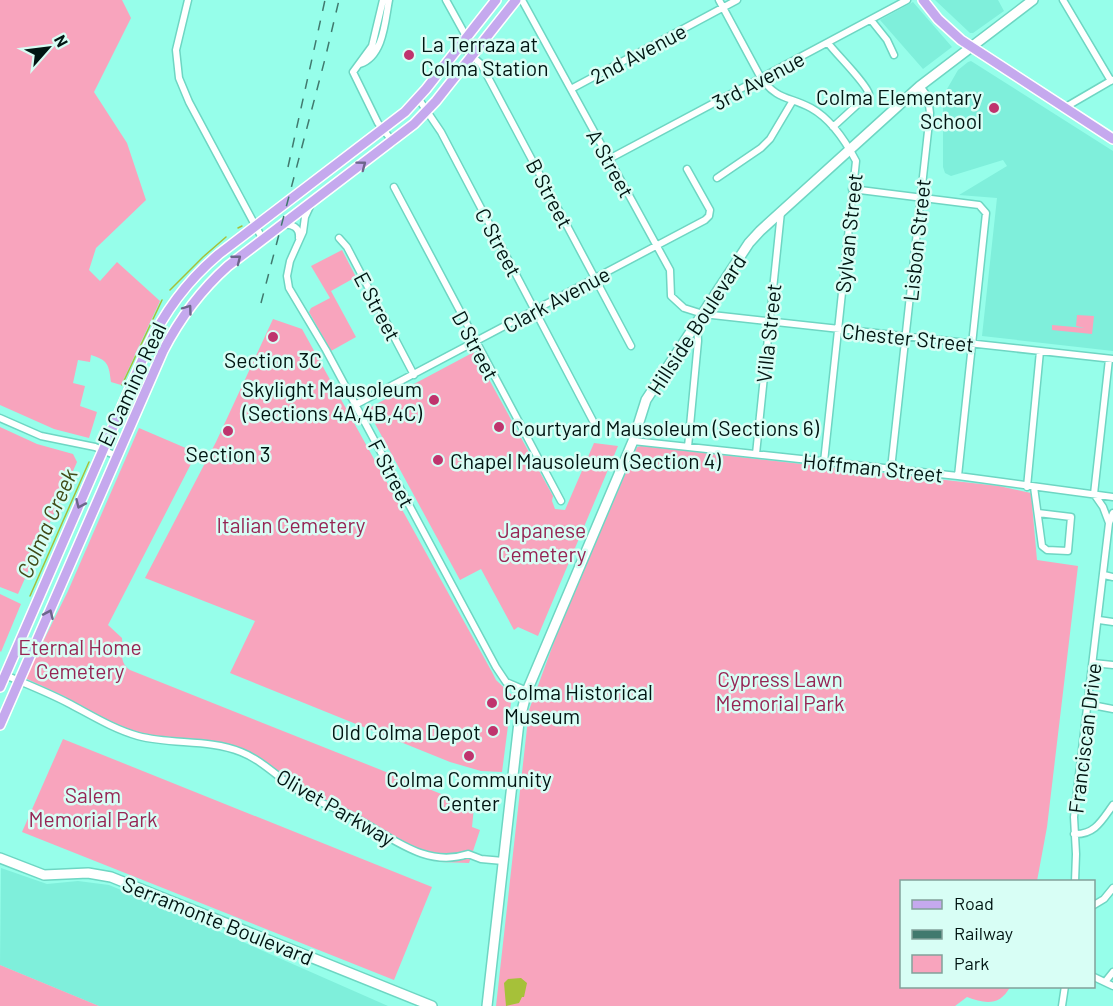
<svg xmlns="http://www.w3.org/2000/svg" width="1113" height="1006" viewBox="0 0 1113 1006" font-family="Barlow,sans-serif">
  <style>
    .built { fill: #7fefdb }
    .green { fill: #f8a4bd }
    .water { fill: #a6c139 }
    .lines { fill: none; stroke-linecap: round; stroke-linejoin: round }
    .stream { stroke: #a6c139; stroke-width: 1.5 }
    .street-casing { stroke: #6ed6c3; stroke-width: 9 }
    .secondary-casing { stroke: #6ed6c3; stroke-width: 12 }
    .primary-casing { stroke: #fff; stroke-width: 12 }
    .street { stroke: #fff; stroke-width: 6 }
    .secondary { stroke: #fff; stroke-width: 9 }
    .primary { stroke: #c5a9ee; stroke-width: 9 }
    .rail { stroke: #41796e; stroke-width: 1.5; stroke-dasharray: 10 10; stroke-linecap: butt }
    .oneway { stroke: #6d668b }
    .poi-dot { fill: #bf346d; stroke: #d8fef5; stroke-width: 2 }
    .labels { text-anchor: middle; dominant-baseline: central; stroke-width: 5; stroke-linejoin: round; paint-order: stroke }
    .poi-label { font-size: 21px; fill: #011512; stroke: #d8fef5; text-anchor: start }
    .street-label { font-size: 21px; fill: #011512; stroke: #d8fef5 }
    .park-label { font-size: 21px; fill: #962554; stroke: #d8fef5 }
    .water-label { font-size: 22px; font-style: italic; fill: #404b17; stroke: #d8fef5 }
  </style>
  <rect width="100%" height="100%" fill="#96feea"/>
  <path class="built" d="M935 0H998L1004 11 973 33H970Z
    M913 2 952 47 923 69 880 20Z
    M971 61 1113 151V351L982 336 997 198 959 195 1007 166 1003 160 951 176 945 173 943 167V96L958 70 968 62Z
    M1 868 47 884 78 881 109 885 184 916 388 1006H99L0 965Z"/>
  <path class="green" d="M0 0H122L131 18 94 92 127 143 146 200 96 248 89 270 100 281 117 262 160 301 121 385 111 382C109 365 108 360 91 355L90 362 78 360 73 383 85 386 80 406 97 412 89 438 54 429 0 405Z
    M342 250 356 277 331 291 356 337 331 351 309 312 311 308 330 298 311 266Z
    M1077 315 1094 316 1092 334 1052 330V325L1085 328 1076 326Z
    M273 319 302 329 492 672 496 680 512 695 502 772 481 771 450 762 230 673 255 621 145 578 216 442Z
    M474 352 553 496 552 501 555 509 565 510 594 443 618 446 538 636 518 627 514 630 481 569 460 580 367 409Z
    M0 427 37 444 73 454 77 462 18 594 0 587Z
    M139 428 195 452 192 458 193 460 108 625 122 638C123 650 118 662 130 670L474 807 472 827 480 830 469 863 440 862 410 853 367 827 311 802 274 772 238 751 127 732 79 708 76 703 69 702 66 697 25 678 68 591Z
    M641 446 999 486 1031 493 1037 560 1078 566 1047 827 1037 881 902 882V986L1010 987C1000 1006 985 1004 967 997L955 1006H496L529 710 561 623 637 447Z
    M0 594 21 604 1 652 0 651Z
    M63 739 432 887 394 980 22 832Z
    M0 965 99 1006H0Z"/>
  <path class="water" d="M521 978 527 983 524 997H522L519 1003 506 1006 504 983 508 979Z"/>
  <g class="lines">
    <path class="stream" d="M238 228 242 226
      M170 290 203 257 226 237
      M122 385 162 300
      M30 596 89 462"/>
    <g class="street-casing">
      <path id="street" d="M188 0 176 50 179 78 189 102 263 240
        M383 0 372 46 353 72 378 123 393 142
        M446 0 467 38
        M522 0 670 270 671 296 684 308 703 314 1113 359
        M719 0 761 78C778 101 789 96 811 108 831 119 846 142 856 161L824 462
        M1063 0 1111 81
        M871 20 887 40 894 55
        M828 43C837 55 866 83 869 94L833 127
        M460 46 481 64 631 346
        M360 64C384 56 385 20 389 0
        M571 89 737 0
        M418 98 441 132 593 421
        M1064 108 1112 80
        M609 159 907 0
        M717 178 761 148 770 139 792 102
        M394 187 561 501
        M852 189 979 205 986 213 958 476
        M311 204 305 217 303 232 290 261 287 276 289 288 326 350 496 667 506 682 527 691
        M283 225C292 224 300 227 299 238
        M339 238 347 247 414 375
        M1109 359 1094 494 1103 507 1109 523
        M355 405 705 220 709 216 710 210 687 169
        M0 418 41 436 95 447 117 456
        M633 441 958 476 1113 497
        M688 447 698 341 697 322
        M756 454 781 212
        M891 469 930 113 928 97 920 86
        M1027 487 1040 351
        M1034 487 1042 546 1047 550 1068 551 1071 517 1038 513
        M1104 575 1113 577
        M1099 620 1113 622
        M1093 663 1113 665
        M5 675C26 684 47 692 68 703 91 715 113 729 138 736 172 745 208 739 241 752 264 761 280 780 302 793 320 804 341 809 359 820 394 839 427 868 468 854L481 859 503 861
        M1087 704 1113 709
        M1074 834C1095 835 1102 820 1113 805
        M1075 882 1076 854 1074 817 1109 523 1113 513
        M1094 905 1104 899 1113 888
        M1094 977 1113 986
        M1105 982 1113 972
        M1062 1006 1065 986"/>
    </g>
    <g class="secondary-casing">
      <path id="secondary" d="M0 858 44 875 88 873 111 877 432 1006
        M487 1006 519 722 527 691 633 441 646 400 749 243 760 231 920 86 1033 0"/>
    </g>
    <g class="primary-casing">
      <path id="primary" d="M923 0 938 19 961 40 1113 139
        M0 687 147 349C164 312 188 280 219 254L405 112 426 89 496 0
        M0 725 163 351C180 318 201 290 228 266L414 124 436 101 516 0"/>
    </g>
    <use href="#street" class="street"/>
    <use href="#secondary" class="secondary"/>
    <use href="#primary" class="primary"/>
    <path class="rail" d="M288 167 325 0
      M261 303 325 59 339 0"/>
  </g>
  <defs><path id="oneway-chevron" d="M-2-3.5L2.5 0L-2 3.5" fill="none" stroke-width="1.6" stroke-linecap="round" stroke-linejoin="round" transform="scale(1.5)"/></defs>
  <g class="oneway">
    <use href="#oneway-chevron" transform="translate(362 165) rotate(-37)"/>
    <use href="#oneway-chevron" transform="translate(237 259) rotate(-38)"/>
    <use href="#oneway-chevron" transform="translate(188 309) rotate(-54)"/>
    <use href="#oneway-chevron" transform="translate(80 504) rotate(114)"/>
    <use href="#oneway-chevron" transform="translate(49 614) rotate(-66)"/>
  </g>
  <g class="poi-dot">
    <circle cx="409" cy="55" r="6"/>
    <circle cx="994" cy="108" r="6"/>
    <circle cx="273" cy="337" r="6"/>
    <circle cx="434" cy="400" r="6"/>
    <circle cx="499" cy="427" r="6"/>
    <circle cx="228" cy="431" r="6"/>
    <circle cx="438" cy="460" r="6"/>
    <circle cx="492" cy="703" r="6"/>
    <circle cx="493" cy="731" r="6"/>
    <circle cx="469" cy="756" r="6"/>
  </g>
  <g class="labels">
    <g class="poi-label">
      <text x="421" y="43">La Terraza at<tspan x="421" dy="24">Colma Station</tspan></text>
      <text x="982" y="96" text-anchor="end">Colma Elementary<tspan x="982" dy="24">School</tspan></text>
      <text x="273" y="359" text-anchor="middle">Section 3C</text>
      <text x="422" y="388" text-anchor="end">Skylight Mausoleum<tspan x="422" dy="24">(Sections 4A,4B,4C)</tspan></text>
      <text x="511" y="427">Courtyard Mausoleum (Sections 6)</text>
      <text x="228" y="453" text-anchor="middle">Section 3</text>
      <text x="450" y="460">Chapel Mausoleum (Section 4)</text>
      <text x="504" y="691">Colma Historical<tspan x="504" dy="24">Museum</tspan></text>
      <text x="481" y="731" text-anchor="end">Old Colma Depot</text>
      <text x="469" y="778" text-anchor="middle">Colma Community<tspan x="469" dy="24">Center</tspan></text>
    </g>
    <g class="street-label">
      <text transform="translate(638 53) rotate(-28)">2nd Avenue</text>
      <text transform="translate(758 80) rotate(-28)">3rd Avenue</text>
      <text transform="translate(611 163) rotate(61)">A Street</text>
      <text transform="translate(550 193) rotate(62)">B Street</text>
      <text transform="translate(848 233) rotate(-84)">Sylvan Street</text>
      <text transform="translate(916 240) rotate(-84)">Lisbon Street</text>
      <text transform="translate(499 242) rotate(62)">C Street</text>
      <text transform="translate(556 299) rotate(-28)">Clark Avenue</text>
      <text transform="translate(378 306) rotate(62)">E Street</text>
      <text transform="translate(696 324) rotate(-57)">Hillside Boulevard</text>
      <text transform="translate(768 333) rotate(-84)">Villa Street</text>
      <text transform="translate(908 337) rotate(6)">Chester Street</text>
      <text transform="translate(476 345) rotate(62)">D Street</text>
      <text transform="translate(131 384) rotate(-65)">El Camino Real</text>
      <text transform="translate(873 467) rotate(6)">Hoffman Street</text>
      <text transform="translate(392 473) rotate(62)">F Street</text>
      <text transform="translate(1084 738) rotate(-83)">Franciscan Drive</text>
      <text transform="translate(336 807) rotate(30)">Olivet Parkway</text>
      <text transform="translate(218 920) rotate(22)">Serramonte Boulevard</text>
    </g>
    <g class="park-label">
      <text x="291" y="524">Italian Cemetery</text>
      <text x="542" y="529">Japanese<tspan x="542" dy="24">Cemetery</tspan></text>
      <text x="80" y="646">Eternal Home<tspan x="80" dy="24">Cemetery</tspan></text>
      <text x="780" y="678">Cypress Lawn<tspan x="780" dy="24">Memorial Park</tspan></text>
      <text x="93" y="794">Salem<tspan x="93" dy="24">Memorial Park</tspan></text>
    </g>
    <g class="water-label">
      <text transform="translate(46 523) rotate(-66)">Colma Creek</text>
    </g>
  </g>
  <rect x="900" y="880" width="195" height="108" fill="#d8fef5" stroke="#82a19a" stroke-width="1.5"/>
  <rect x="912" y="900" width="30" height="9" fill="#c5a9ee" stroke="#82a19a" stroke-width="1.5"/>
  <text x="954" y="910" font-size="18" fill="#011512">Road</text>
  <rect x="912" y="930" width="30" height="9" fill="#41796e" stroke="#82a19a" stroke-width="1.5"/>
  <text x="954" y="940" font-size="18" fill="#011512">Railway</text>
  <rect x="912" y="955" width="30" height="18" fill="#f8a4bd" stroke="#82a19a" stroke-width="1.5"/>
  <text x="954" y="970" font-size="18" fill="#011512">Park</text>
  <g transform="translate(48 48) rotate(62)" stroke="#d8fef5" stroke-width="4.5" paint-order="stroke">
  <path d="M0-4.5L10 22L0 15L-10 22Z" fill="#011512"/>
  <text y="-9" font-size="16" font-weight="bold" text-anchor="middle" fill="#011512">N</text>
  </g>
</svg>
